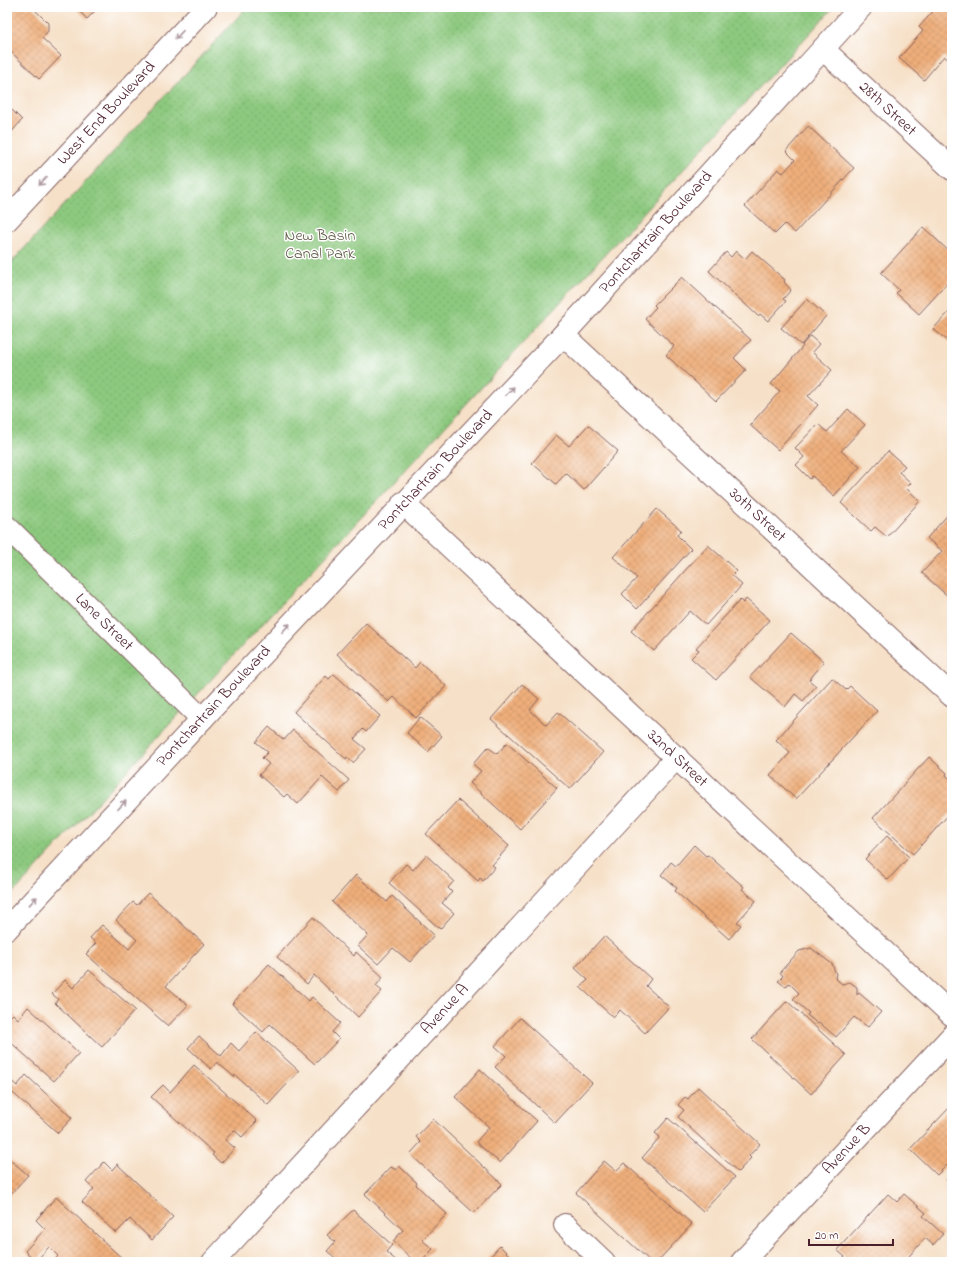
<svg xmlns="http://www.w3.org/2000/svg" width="959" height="1269" viewBox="0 0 959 1269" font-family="'Indie Flower',sans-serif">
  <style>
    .grass { fill: url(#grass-dots); stroke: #6c7455 }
    .building { fill: url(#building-cross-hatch) }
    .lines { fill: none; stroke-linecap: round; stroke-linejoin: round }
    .minor-casing { stroke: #866362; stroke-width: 24 }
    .major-casing { stroke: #866362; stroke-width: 24 }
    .minor { stroke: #fff; stroke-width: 22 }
    .major { stroke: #fff; stroke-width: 22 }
    .oneway { stroke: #ae9aa0 }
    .labels { text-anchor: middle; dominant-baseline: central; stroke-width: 3; stroke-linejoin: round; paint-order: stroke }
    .street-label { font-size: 16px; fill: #4a1f2b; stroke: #fff }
    .park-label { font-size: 16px; fill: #615a48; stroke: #fff }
  </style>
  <defs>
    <pattern id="grass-dots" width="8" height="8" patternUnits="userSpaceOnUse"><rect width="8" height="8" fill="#8dc97f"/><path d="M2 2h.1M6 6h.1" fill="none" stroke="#7bac6e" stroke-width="1.8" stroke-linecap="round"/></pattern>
    <pattern id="building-cross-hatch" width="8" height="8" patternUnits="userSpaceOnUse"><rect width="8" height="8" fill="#efaf7c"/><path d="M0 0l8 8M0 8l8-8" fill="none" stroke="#ce966b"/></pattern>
  </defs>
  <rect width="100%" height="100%" fill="#fff"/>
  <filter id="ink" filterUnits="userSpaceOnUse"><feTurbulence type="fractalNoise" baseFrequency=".025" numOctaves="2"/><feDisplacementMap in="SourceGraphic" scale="8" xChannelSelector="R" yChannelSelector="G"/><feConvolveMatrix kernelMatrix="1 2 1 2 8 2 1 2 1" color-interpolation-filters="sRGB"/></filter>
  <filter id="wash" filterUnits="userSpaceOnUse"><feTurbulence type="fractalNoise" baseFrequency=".012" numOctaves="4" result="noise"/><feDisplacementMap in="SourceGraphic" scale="16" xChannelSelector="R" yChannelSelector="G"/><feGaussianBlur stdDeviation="0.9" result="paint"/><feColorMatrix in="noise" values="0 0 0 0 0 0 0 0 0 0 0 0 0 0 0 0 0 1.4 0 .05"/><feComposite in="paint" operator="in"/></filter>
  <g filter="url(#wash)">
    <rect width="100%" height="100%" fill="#f6e0c7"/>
    <path class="grass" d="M247 7H834L7 900V267Z"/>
    <g id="blocks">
      <path class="building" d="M7 7H32L48 23V31L42 38 61 56 39 79 7 48Z
        M75 7H99L87 19Z
        M937 7H952V63L944 56 924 80 899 58 923 31 919 27Z
        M7 105 22 120 7 137Z
        M808 126 854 168 795 233 785 224 775 234 745 206 778 169 783 173 795 160 786 151Z
        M923 227 952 254V278L919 314 896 293 899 290 881 273Z
        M736 251 745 259 752 251 785 280 784 282 791 290 783 299 786 301 768 321 760 314 758 316 709 271 726 252 731 257Z
        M682 277 751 340 734 358 746 370 716 401 666 355 674 346 645 319 656 307 654 305Z
        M807 299 826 316 801 345 781 328Z
        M952 309V344L933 329Z
        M810 336 819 344 812 352 832 370 808 396 818 405 778 450 750 425 780 391 771 384 803 346 802 345Z
        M848 409 865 425 841 451 860 467 834 496 812 476 810 479 796 465 804 457 795 448 818 424 827 432Z
        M588 425 618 451 584 490 566 473 556 484 532 463 556 435 569 446Z
        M888 451 905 466 899 472 911 483 906 488 920 501 887 537 875 527 871 531 841 503Z
        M657 509 681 530 677 535 691 549 637 609 622 594 637 578 613 557Z
        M952 510V600L922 573 942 551 927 538Z
        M708 545 737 571 732 576 742 585 706 625 690 611 654 651 631 631Z
        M746 599 770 620 716 680 691 658 699 650 696 648 740 600 743 603Z
        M366 623 415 668 420 662 446 686 416 718 394 697 389 702 337 654Z
        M791 633 824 662 809 680 816 686 803 701 795 694 785 707 750 677Z
        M334 674 380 716 366 732 363 729 354 739 366 749 353 763 347 757 346 759 294 712 326 676 329 679Z
        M832 678 846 690 850 686 877 711 796 799 770 775 790 753 776 740Z
        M522 684 539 699 530 710 546 725 558 712 603 752 570 789 491 719Z
        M420 717 442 736 428 752 407 733Z
        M269 727 284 740 293 730 349 780 339 792 322 777 298 804 287 794 284 797 259 775 269 764 262 758 268 752 256 742Z
        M507 743 557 788 520 829 470 783 481 771 473 764 488 747 497 754Z
        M929 757 947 773 946 775 952 781V811L913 854 873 818Z
        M458 800 509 846 492 865 495 867 483 881 480 878 478 881 426 834Z
        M887 836 909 857 888 880 865 859Z
        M694 845 706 856 708 855 744 887 742 889 756 901 737 922 741 925 729 939 675 891 677 888 661 875 671 862 676 866Z
        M426 855 454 881 448 888 452 892 442 903 454 913 440 929 389 883 406 864 413 870Z
        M356 875 387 902 392 896 434 935 410 962 393 948 378 964 358 946 368 935 332 902Z
        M148 893 204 944 166 986 188 1005 168 1026 86 954 96 943 90 938 102 925 129 949 137 940 116 920 133 902 137 905Z
        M313 917 354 956 356 952 383 977 376 986 382 991 358 1017 314 975 307 984 277 957Z
        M604 936 651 979 646 986 669 1007 645 1033 620 1010 613 1017 580 987 588 980 575 968Z
        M811 948 832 964 836 974 835 978 842 984 850 982 857 987V995L859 993 881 1012 868 1027 854 1017 836 1037 820 1023 818 1024 807 1015 809 1013 793 999 799 993 789 983 786 987 778 981 783 976 780 972 799 951Z
        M269 964 309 1001 312 997 340 1023 332 1032 339 1039 315 1064 270 1024 263 1032 232 1004Z
        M89 970 135 1010 102 1047 55 1003 58 999 52 994 65 980 73 988Z
        M787 1001 846 1055 811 1094 752 1039Z
        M28 1007 79 1053 54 1081 7 1039V1020L13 1014 18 1019Z
        M520 1018 592 1083 555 1123 495 1067 506 1056 495 1046Z
        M256 1032 299 1071 268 1105 235 1075 234 1077 217 1062 211 1069 188 1048 199 1036 221 1056 231 1043 239 1051Z
        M194 1065 257 1121 242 1137 234 1130 225 1140 235 1148 221 1163 212 1155 214 1153 151 1097 163 1085 170 1092Z
        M480 1069 537 1121 500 1163 476 1142 489 1127 455 1097Z
        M7 1071 10 1074 7 1077 17 1086 26 1075 72 1118 58 1133 13 1093 7 1100Z
        M698 1087 760 1144 749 1156 751 1158 738 1172 678 1117 684 1110 678 1105 685 1097 688 1099Z
        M952 1105V1160L937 1175 910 1149Z
        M668 1118 735 1177 703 1212 642 1158 660 1137 655 1133Z
        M433 1119 502 1184 474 1213 410 1154 421 1142 416 1137Z
        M7 1157 28 1175 7 1198Z
        M604 1161 616 1171 624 1163 692 1224 657 1262H651L576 1193Z
        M104 1162 112 1170 117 1164 173 1217 152 1240 130 1219 116 1233 82 1202 94 1189 86 1182Z
        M399 1166 417 1183 416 1185 447 1214 422 1240 433 1249 421 1262H415L393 1241 403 1230 365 1194 391 1167 396 1170Z
        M952 1173V1185L946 1180Z
        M888 1194 897 1202 904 1194 926 1213 923 1216 943 1234 933 1245 925 1238 904 1262H841L845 1257 837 1250Z
        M56 1197 126 1262H55L54 1261 58 1256 49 1247 36 1261 25 1251 45 1229 36 1220Z
        M353 1210 392 1245 386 1252 398 1262H340L327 1251 335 1242 327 1235Z
        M500 1246 516 1262H485Z"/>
    </g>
  </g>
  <g filter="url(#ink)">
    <use href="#blocks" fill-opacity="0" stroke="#866362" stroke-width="1"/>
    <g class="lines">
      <g class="minor-casing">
        <g id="minor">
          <path id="s1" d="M823 49 952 169"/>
          <path id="s2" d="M563 335 952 696"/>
          <path id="s3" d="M403 503 952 1015"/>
          <path id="s4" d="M7 527 202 719"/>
          <path d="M565 1225 604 1262"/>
          <path id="s5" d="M213 1262 677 757"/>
          <path id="s6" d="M742 1262 952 1036"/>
        </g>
      </g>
      <g class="major-casing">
        <g id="major">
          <path id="s7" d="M7 220 206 7"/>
          <path id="s8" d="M7 929 202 719 563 335 861 7"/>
        </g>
      </g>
      <use href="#minor" class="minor"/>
      <use href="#major" class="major"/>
    </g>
    <defs><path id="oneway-shaft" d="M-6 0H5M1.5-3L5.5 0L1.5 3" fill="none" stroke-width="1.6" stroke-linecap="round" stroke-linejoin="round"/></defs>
    <g class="oneway">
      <use href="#oneway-shaft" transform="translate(179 35) rotate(133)"/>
      <use href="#oneway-shaft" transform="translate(43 181) rotate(133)"/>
      <use href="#oneway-shaft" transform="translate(510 391) rotate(-46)"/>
      <use href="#oneway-shaft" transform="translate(286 628) rotate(-47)"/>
      <use href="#oneway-shaft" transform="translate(122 805) rotate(-47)"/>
      <use href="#oneway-shaft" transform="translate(33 901) rotate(-47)"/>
    </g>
  </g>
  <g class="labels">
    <g class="street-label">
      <text stroke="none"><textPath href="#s1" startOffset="88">28th Street</textPath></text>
      <text stroke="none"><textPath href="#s7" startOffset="146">West End Boulevard</textPath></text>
      <text stroke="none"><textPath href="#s8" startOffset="952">Pontchartrain Boulevard</textPath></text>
      <text stroke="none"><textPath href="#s8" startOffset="628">Pontchartrain Boulevard</textPath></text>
      <text stroke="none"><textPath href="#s2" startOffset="265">30th Street</textPath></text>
      <text stroke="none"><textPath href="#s4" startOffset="136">Lane Street</textPath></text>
      <text stroke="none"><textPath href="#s8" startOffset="304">Pontchartrain Boulevard</textPath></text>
      <text stroke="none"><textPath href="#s3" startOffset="375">32nd Street</textPath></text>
      <text stroke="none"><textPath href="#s5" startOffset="343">Avenue A</textPath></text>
      <text stroke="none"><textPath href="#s6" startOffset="154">Avenue B</textPath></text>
    </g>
    <g class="park-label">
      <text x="320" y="236">New Basin<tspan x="320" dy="18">Canal Park</tspan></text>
    </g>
  </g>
  <rect width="959" height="1269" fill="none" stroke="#fff" stroke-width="24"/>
  <path d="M809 1239v6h84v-6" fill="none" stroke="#4a1f2b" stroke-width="2"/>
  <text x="815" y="1239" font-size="12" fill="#4a1f2b" stroke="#ffffff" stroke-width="3" paint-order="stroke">20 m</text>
</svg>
